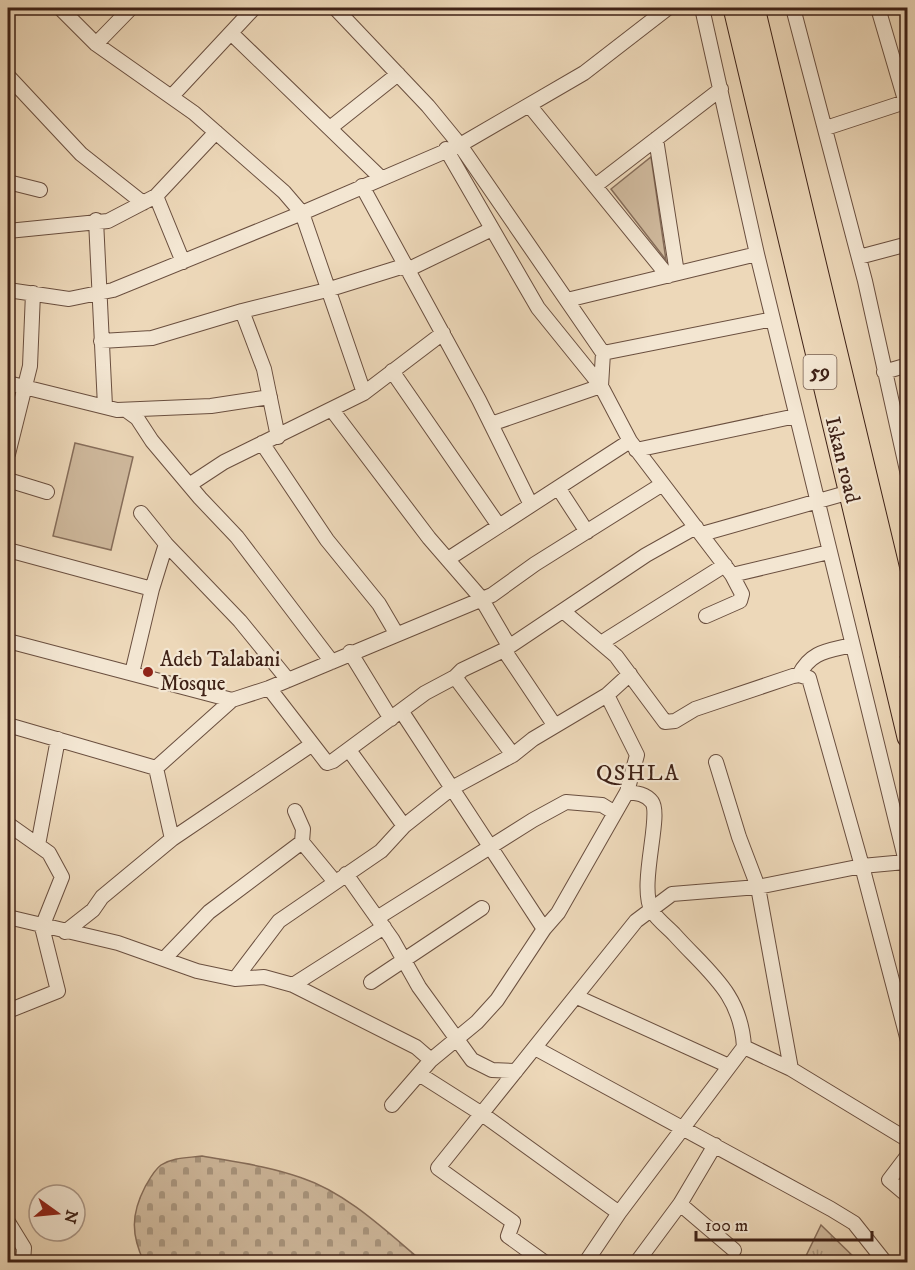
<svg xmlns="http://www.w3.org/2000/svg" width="915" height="1270" viewBox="0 0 915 1270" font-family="'IM FELL DW Pica',serif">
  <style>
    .green { fill: #cfb99d; stroke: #866d5a; stroke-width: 1.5 }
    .cemetery { fill: url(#cemetery-stones); stroke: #866d5a; stroke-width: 1.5 }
    .park { fill: url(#park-tufts); stroke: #866d5a; stroke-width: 1.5 }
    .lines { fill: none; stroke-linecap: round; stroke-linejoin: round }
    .street-casing { stroke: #6a4f3f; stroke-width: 16 }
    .primary-casing { stroke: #3e2116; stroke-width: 23 }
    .street { stroke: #f3e6d2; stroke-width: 14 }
    .primary { stroke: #edd8b9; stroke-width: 21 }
    .poi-dot { fill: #8f2418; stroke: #f3e6d2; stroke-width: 2 }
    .labels { text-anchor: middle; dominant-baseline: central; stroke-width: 4.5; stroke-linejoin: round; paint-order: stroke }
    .shield { fill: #f3e6d2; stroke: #745c4e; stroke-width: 1.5 }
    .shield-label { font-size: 20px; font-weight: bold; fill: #3e2116 }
    .street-label { font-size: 21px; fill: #3e2116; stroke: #f3e6d2 }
    .poi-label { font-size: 21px; fill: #3e2116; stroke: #f3e6d2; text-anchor: start }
    .neighbourhood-label { font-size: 22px; letter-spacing: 1.5px; fill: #3e2116; stroke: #f3e6d2 }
  </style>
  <defs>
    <pattern id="cemetery-stones" width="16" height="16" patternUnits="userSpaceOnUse" patternTransform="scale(1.5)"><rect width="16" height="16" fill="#cfb99d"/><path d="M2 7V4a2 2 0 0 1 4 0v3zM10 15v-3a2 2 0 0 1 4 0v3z" fill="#a9967f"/></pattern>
    <pattern id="park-tufts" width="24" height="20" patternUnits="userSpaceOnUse" patternTransform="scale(1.5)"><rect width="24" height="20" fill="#cfb99d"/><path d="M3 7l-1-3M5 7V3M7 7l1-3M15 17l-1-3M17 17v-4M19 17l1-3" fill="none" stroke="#a9967f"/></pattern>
  </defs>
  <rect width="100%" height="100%" fill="#edd8b9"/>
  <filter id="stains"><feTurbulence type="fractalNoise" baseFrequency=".00333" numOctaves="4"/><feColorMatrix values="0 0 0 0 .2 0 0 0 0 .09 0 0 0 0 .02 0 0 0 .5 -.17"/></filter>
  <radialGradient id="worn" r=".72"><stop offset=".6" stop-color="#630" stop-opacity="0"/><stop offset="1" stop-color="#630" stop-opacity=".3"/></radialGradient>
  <path class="green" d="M651 157 666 260 611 189Z
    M75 443 133 457 111 550 53 536Z"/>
  <path class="cemetery" d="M202 1156C235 1162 269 1166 302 1178 347 1193 387 1232 423 1262H144C131 1235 131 1214 145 1187 149 1180 154 1170 161 1165 173 1157 188 1158 202 1156Z"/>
  <path class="park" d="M821 1225 859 1262H803Z"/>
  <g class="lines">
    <g class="street-casing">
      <path id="street" d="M60 8 96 44 194 113 284 192 302 213 364 393
        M335 8 428 106 460 145 603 353 601 386 491 424
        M702 8 757 254 908 870
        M793 8 865 281 908 475
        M878 8 908 110
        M231 33 381 178
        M96 44 131 8
        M8 76 81 154 143 203
        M171 97 254 8
        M529 105 668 276
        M330 128 398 74
        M826 128 908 101
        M656 139 677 273
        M446 149 538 308 601 386 630 441 732 575 742 594 740 601 706 616
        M8 182 40 190
        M362 186 479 400 531 505
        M595 186 721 89
        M156 196 183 262
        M96 220 105 406
        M8 231 108 221 156 196 216 132
        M859 257 908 244
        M407 270 492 229
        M8 290 69 299 113 290 302 213 460 145 584 73 668 8
        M567 300 757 254
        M242 311 264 369 278 437
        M101 341 152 338 242 311 327 290 404 266
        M603 353 773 319
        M392 371 499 526
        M884 372 908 365
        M8 383 117 410 211 406 270 397
        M126 410 137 418 152 441 200 498 237 537 332 662
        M332 410 429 538 481 598 509 646
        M262 443 327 540 379 604 396 633
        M636 450 796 416
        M8 454 30 366 33 293
        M8 480 47 492
        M189 485 224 462 364 393 443 333
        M559 489 587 532
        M141 513 166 544 240 621 288 680
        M702 534 850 492
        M8 550 152 589
        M448 559 630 441
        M732 575 829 552
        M563 611 616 656 665 722 675 721 695 709 793 676 799 675 809 678 862 866 908 1041
        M8 641 232 700 269 688 492 595 535 564 661 485
        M601 643 725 565
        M504 650 555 726
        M350 652 391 719
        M132 673 152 589 166 544
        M799 675C811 651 828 651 852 645
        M455 677 513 755
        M269 688 327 763 333 761 425 693 455 677 462 670 504 650 646 555 696 527
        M402 712 544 929
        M8 725 156 768 172 839
        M349 750 404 826
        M716 762 739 837 758 887 791 1069
        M156 768 232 700
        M295 811 303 829 302 842 335 882
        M8 824 49 853 62 877 42 927 58 991 8 1011
        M38 845 58 739
        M346 874 392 939 419 987 472 1060 492 1070 516 1071
        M8 917 118 943 197 971 235 979 264 977 293 985 416 1047 431 1060
        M377 918 533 820 566 802 602 805 615 813
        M65 932 93 910 102 897 172 839 311 745
        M164 959 209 912 302 842
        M235 979 279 921 381 851 404 826 452 788 513 755 533 739 607 695 630 674
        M371 982 482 908
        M293 985 384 927
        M577 997 729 1066
        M744 1047 791 1069 908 1140
        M535 1048 831 1209 854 1223 885 1262
        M419 1074 482 1114 619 1213
        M392 1105 431 1060 477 1022 497 1000 544 929 558 913 627 792 637 755 607 695
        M908 1155 889 1180 908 1196
        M680 1204 734 1250
        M8 1222 24 1248 23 1262
        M544 1262 508 1236 513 1222 438 1168 636 921 672 894 758 887 862 866 905 862
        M586 1262 619 1213 744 1047C741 993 708 972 674 934 667 927 657 919 652 911 638 886 662 816 652 802 646 794 637 793 627 792
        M637 1262 680 1204 715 1145"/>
    </g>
    <g class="primary-casing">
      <path id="primary" d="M734 8 908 737
        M754 8 908 650"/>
    </g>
    <use href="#street" class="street"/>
    <use href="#primary" class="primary"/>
  </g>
  <circle class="poi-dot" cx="148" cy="672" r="6"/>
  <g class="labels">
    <rect class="shield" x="803.5" y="355" width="33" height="34" rx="4.5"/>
    <g class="shield-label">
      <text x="820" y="372">59</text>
    </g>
    <g class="street-label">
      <text transform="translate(842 460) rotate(76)">Iskan road</text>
    </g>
    <g class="poi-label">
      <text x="160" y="660">Adeb Talabani<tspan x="160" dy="24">Mosque</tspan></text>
    </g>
    <g class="neighbourhood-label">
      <text x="638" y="773">QSHLA</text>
    </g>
  </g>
  <rect width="915" height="1270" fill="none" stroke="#edd8b9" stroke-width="30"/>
  <rect x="9" y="9" width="897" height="1252" fill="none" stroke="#3e2116" stroke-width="3"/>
  <rect x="15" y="15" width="885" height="1240" fill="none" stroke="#3e2116" stroke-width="1.5"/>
  <g transform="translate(57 1213) rotate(105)"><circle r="28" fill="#f3e6d2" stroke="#ab9787" stroke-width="1.5"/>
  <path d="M0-4.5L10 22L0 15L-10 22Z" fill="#8f2418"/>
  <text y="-9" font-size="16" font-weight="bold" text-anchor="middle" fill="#3e2116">N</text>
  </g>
  <path d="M696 1231v9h176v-9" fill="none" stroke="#3e2116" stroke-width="3"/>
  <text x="705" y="1231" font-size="18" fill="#3e2116" stroke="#f3e6d2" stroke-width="4.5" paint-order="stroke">100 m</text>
  <rect width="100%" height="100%" filter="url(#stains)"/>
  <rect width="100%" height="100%" fill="url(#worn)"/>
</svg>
